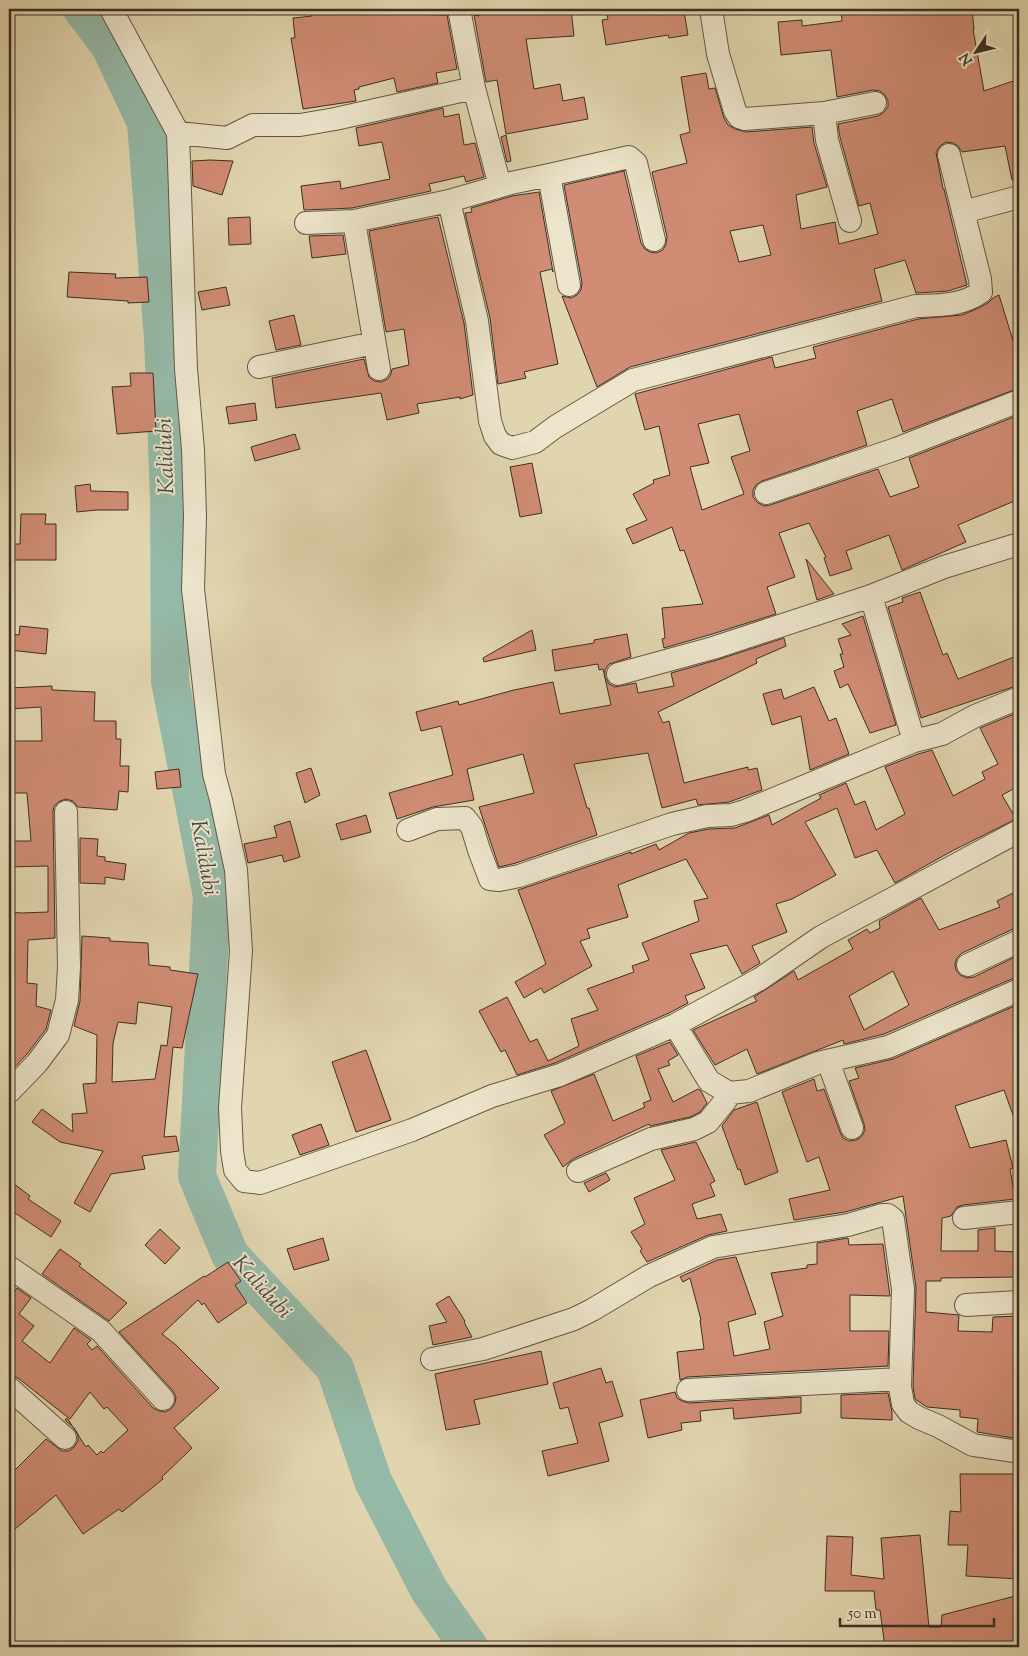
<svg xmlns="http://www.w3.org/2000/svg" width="1028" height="1656" viewBox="0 0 1028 1656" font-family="'Sorts Mill Goudy',serif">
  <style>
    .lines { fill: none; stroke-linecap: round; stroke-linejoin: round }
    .river { stroke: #95b9a7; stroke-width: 38 }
    .building { fill: #d08c74; stroke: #3b2f24; fill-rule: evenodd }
    .minor-casing { stroke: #645847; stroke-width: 24 }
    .minor { stroke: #ece4cb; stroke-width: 22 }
    .labels { text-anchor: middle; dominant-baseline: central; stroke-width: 4; stroke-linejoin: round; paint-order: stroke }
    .water-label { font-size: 22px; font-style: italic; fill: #4d4b3e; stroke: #ece4cb }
  </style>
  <rect width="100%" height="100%" fill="#e1d5af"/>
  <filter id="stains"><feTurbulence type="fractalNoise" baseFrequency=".004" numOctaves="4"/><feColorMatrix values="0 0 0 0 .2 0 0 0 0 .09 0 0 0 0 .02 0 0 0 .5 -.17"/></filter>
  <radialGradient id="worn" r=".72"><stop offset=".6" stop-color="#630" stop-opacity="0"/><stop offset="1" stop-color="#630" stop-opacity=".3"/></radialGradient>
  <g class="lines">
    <path class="river" d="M82 9 110 46 146 123 163 338 169 498 170 681 212 896 197 1176 230 1255 335 1368 373 1481 429 1590 469 1647"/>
  </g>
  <path class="building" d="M311 9H403L404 14 447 15 457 69 436 73 438 83 397 92 394 78 359 87V89L354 90 356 101 303 109 291 38H295L293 18 312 16Z
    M506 9H571L574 36 526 39 534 89 560 84 563 101 584 97 588 119 506 134 497 80 486 82 474 15 479 16V12Z
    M622 9H657L658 15 684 11 688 35 669 38 668 35 606 45 602 20 608 19 606 11Z
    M841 9H972L974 29H973L984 91 1019 79V179L1012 180 1005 146 962 152 958 146 953 143 946 142 940 146 936 152 943 189H944L967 285 948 291 916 293 905 260 874 269 882 301 630 367 597 387 562 296 571 298 577 295 581 290 582 283 564 185 624 171 641 243 645 249 650 252 656 253 663 250 666 244 667 237 652 172 687 163 680 135 690 132 681 77 706 73 709 89 715 88 724 118 728 125 735 129 746 132 812 127 814 143 827 187 796 195 801 229 835 222 839 244 878 234 870 203 859 206 840 137 838 124 878 116 883 113 888 107V101L885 95 880 91 873 90 837 97 831 50 781 55 778 22 802 20V26L842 21ZM763 225 771 255 739 262 730 231Z
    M443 108 444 117 459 114 464 145 475 143 484 177 466 182 464 176 429 184 431 191 352 208 304 210 301 186 340 181 341 189 390 179 382 142 359 146 356 128Z
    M506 135 511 161 507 162 501 137Z
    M210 160 233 161 222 195 193 186 192 161Z
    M539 192 553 272 552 269 540 272 558 364 524 372 526 378 498 384 490 318 465 213 472 212 471 208 512 196Z
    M250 217 251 244 229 245 228 218Z
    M438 217 464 323 473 395 460 399V397L417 404 419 413 387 420 381 393 276 408 272 378 364 359 369 377 374 381 381 382 388 379 391 374 392 369 409 365 404 329 386 332 369 231Z
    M343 235 346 254 312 258 309 236Z
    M69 272 116 274 115 278 147 277 149 302 128 303V301L67 297Z
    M226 287 230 305 202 310 198 292Z
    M999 295 1019 360V388L903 432 892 399 857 411 867 445 762 481 756 485 753 490V497L758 503 764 506 770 505 878 469 890 497 919 487 909 458 1019 415V499L958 525 966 542 902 570 889 535 846 551 852 569 830 576 824 558 826 557 809 523 779 533 795 577 767 587 776 614 709 635 664 648 662 639 665 638 662 608 703 604 684 550 680 551 672 527 633 544 626 529 647 520 633 494 654 483 653 480 670 475 659 426 645 430 635 394 772 357 775 368 816 358 813 347 918 319 962 315 979 308 988 303 993 298ZM739 414 750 451 731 457 744 494 702 510 690 467 709 463 698 424Z
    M294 315 301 345 276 350 269 321Z
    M130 373H153L156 431 117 434 112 387 131 386Z
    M255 403 257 420 229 424 226 407Z
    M295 434 300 449 255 461 251 447Z
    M532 463 542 513 520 517 510 467Z
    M90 484 91 491 128 492V510H96L77 512 75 486Z
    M21 514H46L45 524H56V560H14V544H20Z
    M806 559 834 594 817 600Z
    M920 592 943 655 947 653 958 679 1019 655V685L921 718 888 607 903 602 902 598Z
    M863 616 896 725 870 733 848 684 840 688 834 671 844 667 840 654H843L838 639 851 635 842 624Z
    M20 626 48 629 46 654 9 650V634L19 635Z
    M532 630 536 650 484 662 483 658Z
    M627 634 631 657 609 664 605 670V677L609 684 615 687 636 683 638 693 674 686 671 673 717 660 784 638 786 646 756 659 757 663 658 712 663 723 669 721 684 783 748 767V770L757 768 762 790 729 802 698 805 696 799 662 808 648 753 574 764 587 808H589L597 835 516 863 499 867 479 807 534 793 523 754 467 769 474 800 433 807 397 819 389 793 453 775 441 726 421 731 416 712 458 701 459 705 514 690 553 682 560 714 611 705 603 669 599 670 598 664 555 671 552 650 594 643V640Z
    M52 686V690L95 692 94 721H116V739H121L120 766H129L128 792 119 791 117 810 78 807 73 801 66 799 60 801 54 806 53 812 55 938 28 940 27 983 37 984 36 1006 51 1010 46 1029 27 1054 9 1073V929L11 912 21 913 48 912V866L9 867V844H14V841H31L27 793H9V741H42L41 707 9 709V688Z
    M814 687 829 721 836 718 849 754 810 770 801 716 772 725 763 694 781 689 784 699Z
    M1019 712V786L1002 795 1016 819 950 852 895 883 877 850 855 858 837 808 805 822 836 875 792 899 776 904 787 932 752 946 760 963 742 974 727 945 690 954 705 988 685 996 688 1003 669 1013 555 1063 517 1075 505 1050 501 1052 479 1011 507 997 530 1042 537 1039 548 1061 579 1046 571 1019 598 1010 587 989 634 972 632 966 649 960 642 943 699 921 694 901 708 898 686 859 618 885 628 917 587 929 590 938 580 941 592 966 544 993 541 988 524 998 515 982 546 964 518 890 631 852V854L656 844 659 850 689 833 709 829 735 828 769 815 772 825 821 798 819 795 846 783 855 805 865 801 876 830 905 814 885 767 918 754 932 750 953 796 985 779 982 772 998 764 980 728Z
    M311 768 320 795 305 803 296 773Z
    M179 769 181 787 157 789 155 772Z
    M366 815 371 832 341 840 336 824Z
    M290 821 300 857 284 862 282 855 248 863 244 844 277 837 274 826Z
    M80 838 98 839 97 856 105 857V861L126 864 124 880 105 877V884L80 883Z
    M1019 890V928L1013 929 962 953 957 958 955 964 956 970 960 975 967 978 974 977 1019 955V977L1014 978 884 1034 844 1044 843 1040 757 1074 747 1049 715 1065 693 1030 757 1001 754 997 794 971 798 980 853 949 848 940 867 929 870 933 880 928 879 921 921 898 939 930 1000 907 997 901ZM893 971 909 1005 864 1030 849 996Z
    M82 936 110 938V941L148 943 149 965 170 967V970L198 974 182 1048 173 1047 164 1137 176 1136 179 1151 142 1156 145 1169 111 1174 90 1212 74 1203 103 1151 60 1142 32 1122 42 1109 73 1132 72 1114 87 1113 83 1084 96 1083 97 1035 74 1026 80 1001ZM138 1002 172 1007 167 1046 161 1045 155 1079 112 1082 113 1043 118 1022 136 1024Z
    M1019 1004V1125L1017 1126 1004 1090 955 1106 970 1148 1006 1140 1013 1168 1010 1169 1015 1199 963 1205 957 1207 951 1216 942 1218 941 1251H978V1230L995 1228V1251L1019 1252V1277L941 1278V1281H926V1312L959 1315 958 1331 992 1332 993 1317 1019 1316V1439L977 1432 978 1419 960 1417V1410L927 1407 915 1399 913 1386 916 1287 903 1196 845 1212 794 1220 789 1199 830 1190 819 1157 807 1162 782 1092 814 1079 817 1091 824 1089 840 1132 843 1138 849 1141 857 1140 862 1136 865 1130 864 1124 849 1081 859 1078 855 1068 893 1059Z
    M670 1042 678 1055 668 1061 670 1065 658 1069 673 1102 698 1089 701 1091 707 1103 700 1112 690 1117 650 1126 649 1124 573 1159 563 1167 544 1135 565 1123 551 1091 594 1074 613 1121 645 1107 643 1103 651 1100 636 1056Z
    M366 1050 391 1120 356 1132 332 1062Z
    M757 1102 778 1172 745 1185 740 1169 738 1170 722 1126 734 1110Z
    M321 1124 329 1145 300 1155 292 1135Z
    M696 1142 715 1181 710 1184 715 1196 692 1204 697 1219 721 1214 727 1231 708 1235 647 1262 640 1251 642 1249 631 1232 645 1224 634 1198 675 1180 661 1150Z
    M606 1173 610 1180 589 1192 584 1183Z
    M9 1180 30 1196 28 1199 61 1221 51 1237 9 1209Z
    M160 1229 180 1248 165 1264 145 1245Z
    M323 1238 329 1260 294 1270 287 1249Z
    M848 1238 849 1245 883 1244 890 1296 850 1295V1331H889L888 1366 687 1377 680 1380 677 1352 704 1349 700 1320H701L690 1278 683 1282 680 1277 717 1260 736 1257 756 1314 728 1322 734 1356 770 1349 764 1322 783 1316 771 1273 807 1268V1265L817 1264V1243Z
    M60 1249 81 1264 79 1266 127 1303 109 1321 42 1274Z
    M228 1262 241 1281 235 1285 247 1303 218 1323 204 1303 202 1305 198 1300 162 1334 176 1345 219 1388 174 1428 192 1448 162 1477 163 1479 122 1512 119 1509 83 1534 56 1495 9 1534V1476L46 1439 62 1451H69L74 1447 78 1441V1434L74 1428 65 1420 67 1418 86 1447 88 1445 97 1455 101 1451 103 1453 128 1430 107 1407 104 1409 90 1392 70 1419 18 1378 9 1375V1300L17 1288 31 1298 19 1314 34 1326 22 1341 50 1363 74 1328 91 1340 87 1344 92 1350 97 1346 153 1408 159 1411 165 1412 171 1409 175 1403 176 1397 173 1391 119 1332 204 1276 205 1277Z
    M449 1296 465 1321 464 1322 472 1337 433 1345 429 1326 447 1322 436 1304Z
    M541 1351 548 1384 474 1400 480 1424 446 1430 435 1374Z
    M601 1368 606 1383 612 1381 623 1416 599 1423 609 1461 548 1476 542 1451 578 1443 568 1407 560 1409 553 1383Z
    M675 1392 677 1398 682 1401 689 1403 801 1397V1413L734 1419 733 1408 700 1411 701 1421 681 1423 682 1430 648 1438 640 1400Z
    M888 1393 892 1412V1420L841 1418V1395Z
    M960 1474H1019V1579L966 1576 968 1545H948L950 1511 961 1512Z
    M920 1535 929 1627H941L942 1615 1019 1595V1642H997L975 1645V1647H959V1643L927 1647H885L880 1610H876L874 1591H825L827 1536 853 1537 851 1575 884 1579 881 1538Z"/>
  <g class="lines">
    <g class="minor-casing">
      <path id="minor" d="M111 9 178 133 186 369 193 450 195 517 193 589 214 774 221 800 236 870 241 951 230 1108 232 1151 235 1170 244 1181 260 1183 412 1130 492 1096 560 1075 675 1025 760 979 821 937 1019 831
        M459 9 474 88 500 186
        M711 9 718 54 735 111 739 117 745 119 824 113 875 103
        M824 113 827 140 850 221
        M178 133 227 138 253 125H300L335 119 474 88
        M549 175 629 157 636 163 654 240
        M963 212 1019 197
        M354 221 379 369
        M306 223 354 221 449 201
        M569 285 549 175 511 183 449 201 477 321 490 421 495 436 501 444 512 448 535 442 555 427 633 380 916 306C940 305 962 306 981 292L980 279 949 155
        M259 367 374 343
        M766 493 896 449 1019 401
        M618 674 713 648 871 596 944 567 1019 544
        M914 741 942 734 975 716 1019 698
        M408 830 437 819 465 818 472 827 479 850 490 879 499 880 519 876 672 824 707 816 731 815 745 811 914 741 871 596
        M968 965 1019 941
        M675 1025 709 1081 729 1093 749 1091 818 1063 888 1047 1019 990
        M828 1061 852 1128
        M9 1092 37 1063 58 1035 67 1000 69 967 66 812
        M578 1171 651 1139 694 1129 708 1122 726 1100 729 1093
        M964 1218 1019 1212
        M9 1267 101 1331 163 1399
        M966 1305 1019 1302
        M432 1359 483 1349 574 1319 592 1310 649 1276 713 1247 848 1225 882 1215H888L893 1219 903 1289 900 1387 903 1404 909 1412 919 1418 938 1426 973 1445 1019 1452
        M9 1388 65 1438
        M688 1390 900 1379"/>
    </g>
    <use href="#minor" class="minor"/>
  </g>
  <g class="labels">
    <g class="water-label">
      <text transform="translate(167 456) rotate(-92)">Kalidubi</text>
      <text transform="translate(203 858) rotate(80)">Kalidubi</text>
      <text transform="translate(261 1288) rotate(48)">Kalidubi</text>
    </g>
  </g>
  <rect width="1028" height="1656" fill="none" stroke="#e1d5af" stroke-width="30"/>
  <rect x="10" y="10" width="1008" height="1636" fill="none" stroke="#3b2f24" stroke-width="2.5"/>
  <rect x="15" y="15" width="998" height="1626" fill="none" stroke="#3b2f24"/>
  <g transform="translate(976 52) rotate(235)" stroke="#ece4cb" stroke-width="4" paint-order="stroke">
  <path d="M0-4L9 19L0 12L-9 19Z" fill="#3b2f24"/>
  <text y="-8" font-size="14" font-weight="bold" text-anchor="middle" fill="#3b2f24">N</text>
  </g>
  <path d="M840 1618v8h154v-8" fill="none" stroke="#3b2f24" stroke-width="2.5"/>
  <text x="848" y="1618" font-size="15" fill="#3b2f24" stroke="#ece4cb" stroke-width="4" paint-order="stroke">50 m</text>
  <rect width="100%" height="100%" filter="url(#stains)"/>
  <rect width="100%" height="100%" fill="url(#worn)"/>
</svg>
